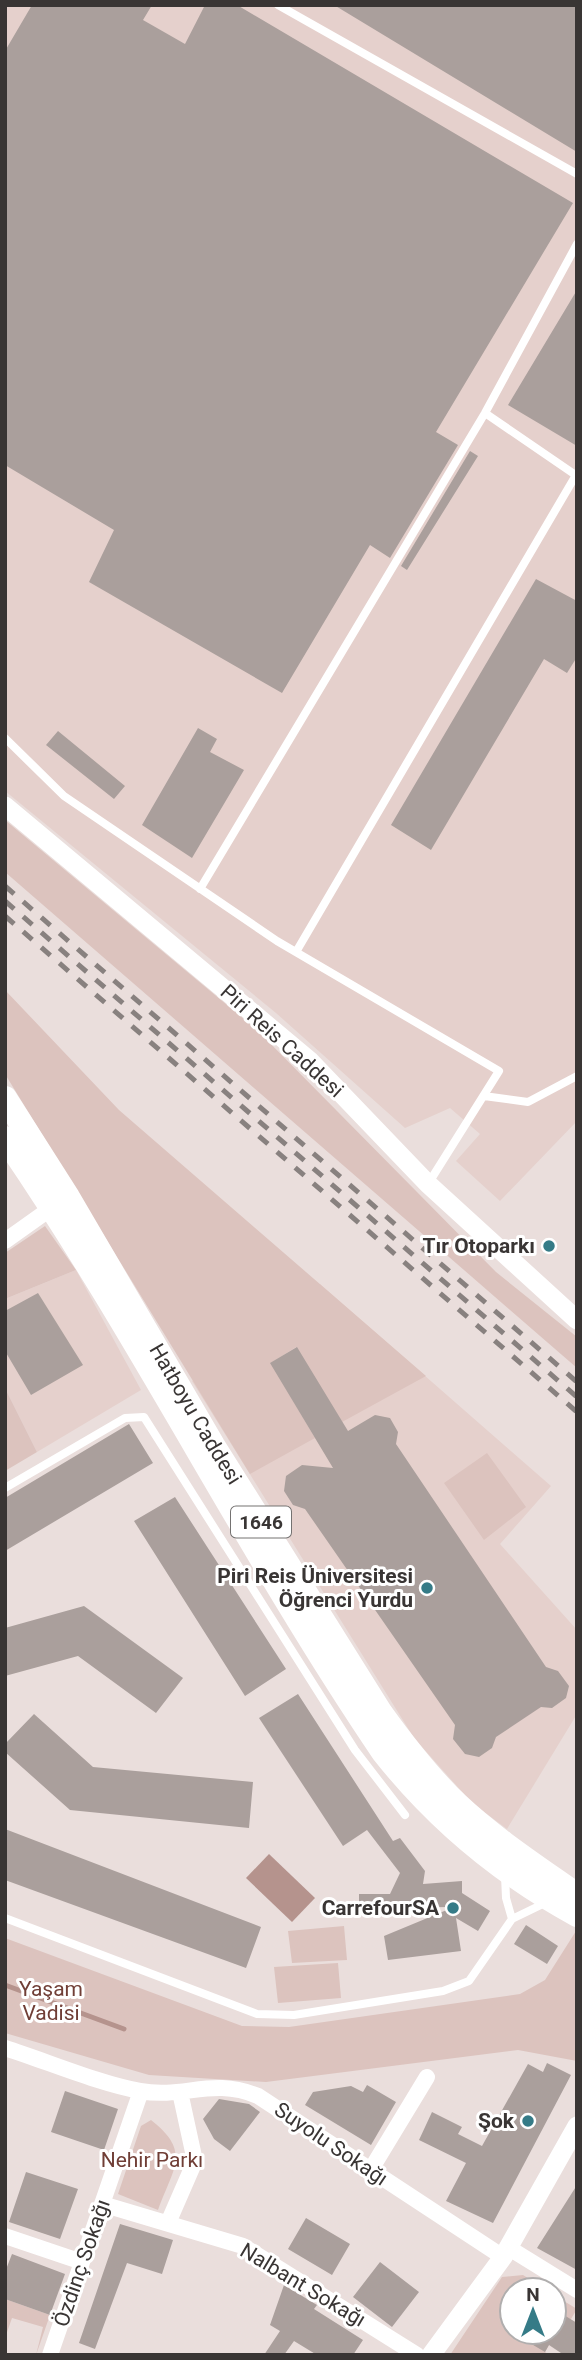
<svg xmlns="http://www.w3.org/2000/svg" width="582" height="2360" viewBox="0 0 582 2360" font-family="Roboto,sans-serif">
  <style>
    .built { fill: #e5d0cc }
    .green { fill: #dcc3be }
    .water { fill: #b5938d }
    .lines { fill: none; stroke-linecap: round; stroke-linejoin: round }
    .stream { stroke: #b5938d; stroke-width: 5 }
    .building { fill: #aa9f9c }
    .service { stroke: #fff; stroke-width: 8 }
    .minor { stroke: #fff; stroke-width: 16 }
    .tertiary { stroke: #fff; stroke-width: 19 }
    .primary { stroke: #fff; stroke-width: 24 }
    .rail { stroke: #88817f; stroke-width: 5; stroke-dasharray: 12 12; stroke-linecap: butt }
    .poi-dot { fill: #357b87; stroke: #fff; stroke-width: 2.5 }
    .labels { text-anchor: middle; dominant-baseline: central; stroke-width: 6; stroke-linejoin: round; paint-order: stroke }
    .shield { fill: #fff; stroke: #747271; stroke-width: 2 }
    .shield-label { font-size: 19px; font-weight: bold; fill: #393534 }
    .street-label { font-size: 21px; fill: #393534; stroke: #fff }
    .poi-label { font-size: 21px; font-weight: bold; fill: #393534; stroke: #fff; text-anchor: end }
    .park-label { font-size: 21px; fill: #703e36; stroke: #fff }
  </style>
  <rect width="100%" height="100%" fill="#eadedc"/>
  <path class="built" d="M5 5H577V1121L500 1201 456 1161 480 1134 450 1108 405 1128 276 1013 5 791Z
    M76 1270 141 1390 37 1452 5 1388V1299Z
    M320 1284 551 1486 500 1544 577 1630V1714L507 1829 472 1803 414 1738 192 1381Z"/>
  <path class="green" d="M5 820 257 1030 496 1272 577 1337V1368L5 872Z
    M5 990 119 1110 426 1376 342 1422 296 1347 271 1363 315 1438 250 1474 5 1074Z
    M45 1226 76 1270 5 1299V1253Z
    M5 1388 37 1452 5 1471Z
    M487 1453 526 1507 484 1540 444 1483Z
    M344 1926 347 1960 292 1963 288 1931Z
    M576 1931 577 2061 518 2050 266 2082 149 2075 5 2033V1938L242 2026 289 2027 520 1994 545 1980Z
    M338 1963 341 1998 278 2003 274 1967Z
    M151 2120C192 2152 173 2168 158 2210L118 2194 141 2126Z
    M523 2275 546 2290H512V2332H554V2295L577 2309 559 2339 553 2338 545 2352 549 2355H450L502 2277Z
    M5 2299 50 2315 36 2355 43 2327 12 2318 5 2338Z"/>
  <path class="water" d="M269 1854 315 1898 292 1922 246 1878Z"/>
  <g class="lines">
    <path class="stream" d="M5 1985 124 2029"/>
  </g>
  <path class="building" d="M32 5H152L143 20 185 44 205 5H237L573 203 436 432 458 445 390 558 370 545 282 693 89 582 114 530 5 465V51Z
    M334 5H577V152Z
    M577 290V446L508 405Z
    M470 451 478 456 407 570 401 566Z
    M536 579 577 601V657L567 673 544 659 431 850 391 825Z
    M198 728 217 739 210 752 244 770 192 858 142 825Z
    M58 731 125 786 114 799 46 745Z
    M38 1293 83 1365 31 1395 5 1351V1311Z
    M297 1347 348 1431 375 1415 390 1418 398 1432 396 1444 546 1667 558 1671 569 1686 566 1698 552 1708 541 1707 496 1737 492 1748 479 1757 465 1754 453 1739 455 1725 305 1509 293 1505 284 1491 286 1476 302 1465 333 1468 270 1363Z
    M129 1424 153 1463 5 1551V1498Z
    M175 1497 286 1669 245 1696 134 1521Z
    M84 1606 183 1678 156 1713 78 1656 5 1676V1628Z
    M298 1694 393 1841 400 1838 425 1871 423 1884 462 1881V1893L490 1911 478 1931 456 1918 461 1951 388 1960 384 1936 454 1907 359 1908V1894H390L400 1873 367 1830 343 1846 259 1718Z
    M34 1714 93 1767 253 1782 249 1828 70 1810 5 1752V1744Z
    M5 1829 261 1927 246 1968 5 1880Z
    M526 1925 558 1946 547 1964 514 1944Z
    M547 2063 571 2075 493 2223 446 2201 466 2163 419 2140 432 2112 462 2127 458 2134 482 2146 528 2064 543 2072Z
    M367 2085 396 2102 371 2145 305 2105 313 2092 351 2086 363 2092Z
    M65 2091 118 2109 104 2150 51 2132Z
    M219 2099 249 2104 260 2112 230 2151 214 2139 203 2119Z
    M26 2172 78 2189 60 2239 9 2222Z
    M577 2185V2270L537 2248Z
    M306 2218 350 2244 332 2275 288 2249Z
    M120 2224 173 2240 162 2274 127 2263 95 2349 79 2343Z
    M12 2254 65 2274 50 2315 5 2299V2272Z
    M380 2262 419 2292 392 2327 353 2297Z
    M284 2285 317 2305 314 2309 363 2340 353 2355H317L294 2341 284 2355H264L280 2331 270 2325Z
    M554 2309 577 2323V2355H564L549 2345 545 2352 511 2332H554Z"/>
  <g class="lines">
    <path class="service" d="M278 5 577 174
      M485 413 577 476
      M5 738 64 796 277 941 499 1071 428 1184
      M200 889 485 413 577 244
      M296 952 576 475
      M484 1096 528 1102 577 1076
      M5 1488 125 1418 144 1417 355 1750 405 1815
      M505 1875 506 1898 512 1919
      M5 1918 257 2014 294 2015 443 1991 469 1981 512 1919 545 1903"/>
    <path class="minor" d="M5 1241 57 1204
      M5 2048C46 2061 100 2084 140 2091 185 2099 212 2077 258 2096L503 2257
      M370 2171 427 2077
      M102 2204 243 2246 417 2355
      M168 2223 195 2161 180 2092
      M5 2236 82 2262
      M509 2248 577 2290
      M50 2355 141 2091"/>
    <path class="tertiary" d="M5 806 310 1061 428 1184 577 1320
      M431 2355 503 2257 577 2126"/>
    <g class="primary">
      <path id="s1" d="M5 1098 68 1197 213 1445 381 1713C404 1745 428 1776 457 1804 493 1838 536 1866 577 1895"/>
      <path d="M5 1138C141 1336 248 1553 383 1752 435 1818 502 1874 577 1915"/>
    </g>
    <path class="rail" d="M5 886 577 1382
      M5 901 577 1397
      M5 916 577 1412"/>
  </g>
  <g class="poi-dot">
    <circle cx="549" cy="1246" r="7"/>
    <circle cx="427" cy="1588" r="7"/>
    <circle cx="453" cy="1908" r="7"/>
    <circle cx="528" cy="2121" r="7"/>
  </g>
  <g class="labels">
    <rect class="shield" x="231" y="1506.5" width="60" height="31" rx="5"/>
    <g class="shield-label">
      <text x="261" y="1522">1646</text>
    </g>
    <g class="street-label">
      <text transform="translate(282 1041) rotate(42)">Piri Reis Caddesi</text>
      <text stroke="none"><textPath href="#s1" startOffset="369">Hatboyu Caddesi</textPath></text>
      <text transform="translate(331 2144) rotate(34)">Suyolu Sokağı</text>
      <text transform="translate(82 2263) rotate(-71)">Özdinç Sokağı</text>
      <text transform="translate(303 2285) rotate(31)">Nalbant Sokağı</text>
    </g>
    <g class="poi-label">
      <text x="535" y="1246">Tır Otoparkı</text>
      <text x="413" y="1576">Piri Reis Üniversitesi<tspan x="413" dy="24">Öğrenci Yurdu</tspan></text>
      <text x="439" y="1908">CarrefourSA</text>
      <text x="514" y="2121">Şok</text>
    </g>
    <g class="park-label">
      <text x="51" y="1989">Yaşam<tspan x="51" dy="24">Vadisi</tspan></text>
      <text x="152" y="2160">Nehir Parkı</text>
    </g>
  </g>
  <rect width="582" height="2360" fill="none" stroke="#393534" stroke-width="14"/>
  <g transform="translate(533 2311)"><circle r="33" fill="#ffffff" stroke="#b0aeae" stroke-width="2"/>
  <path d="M0-5L12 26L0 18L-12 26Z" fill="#357b87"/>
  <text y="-10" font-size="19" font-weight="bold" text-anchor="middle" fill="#393534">N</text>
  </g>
</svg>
